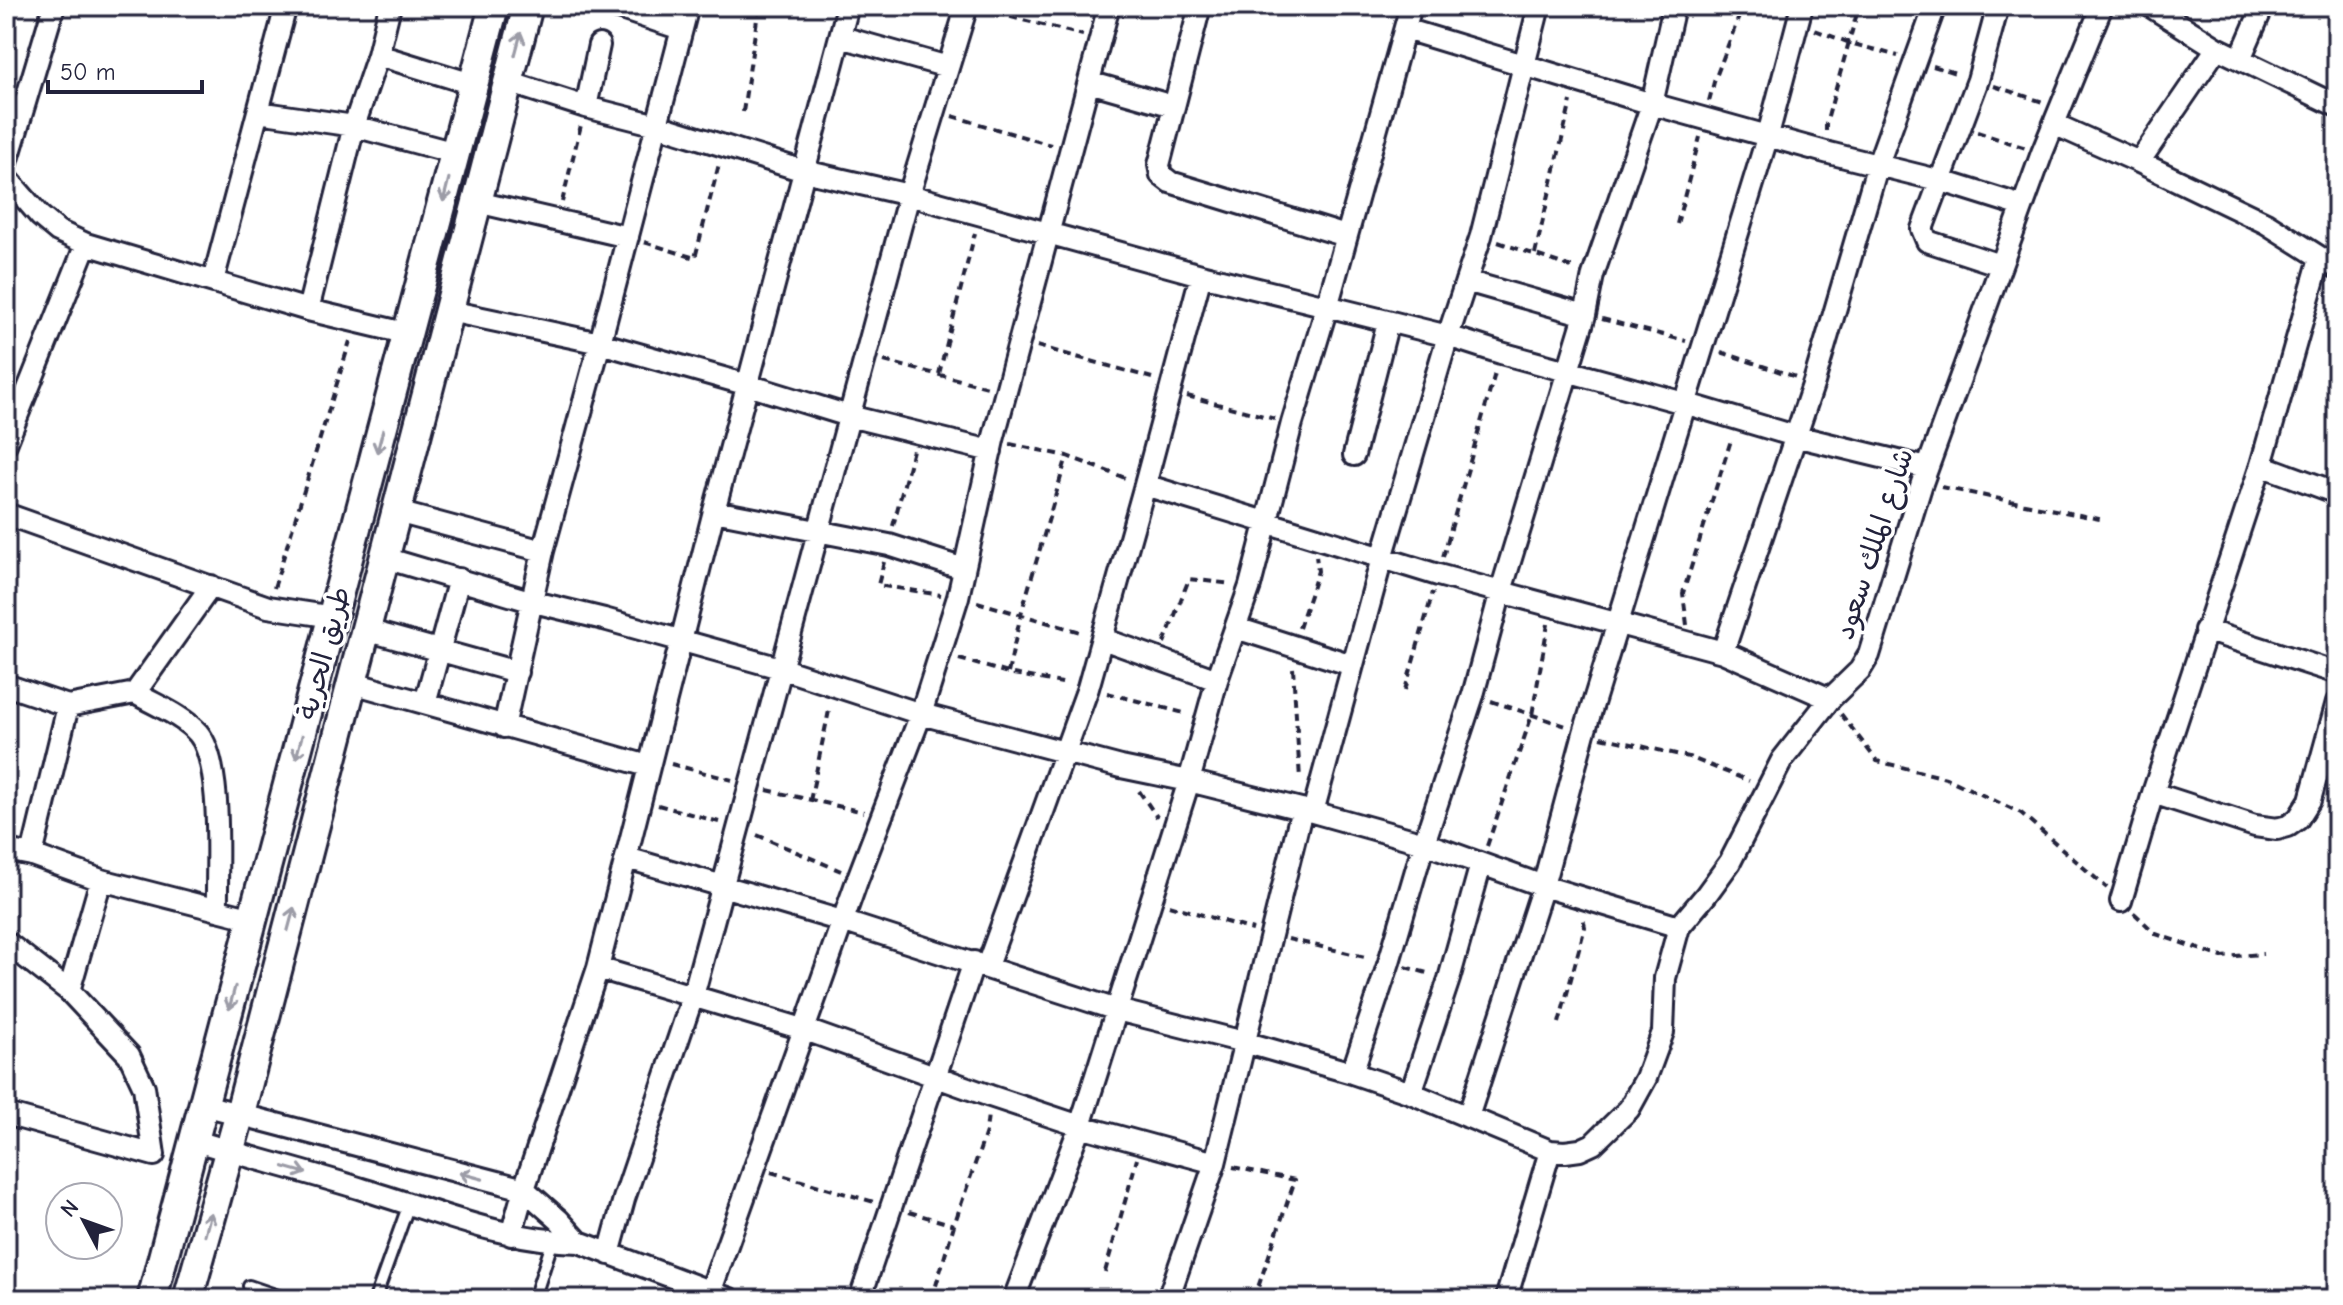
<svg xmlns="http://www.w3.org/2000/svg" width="2343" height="1305" viewBox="0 0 2343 1305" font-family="'Comic Neue','Playpen Sans Arabic',sans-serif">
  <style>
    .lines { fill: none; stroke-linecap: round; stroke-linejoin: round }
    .service-casing { stroke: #22223b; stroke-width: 16 }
    .minor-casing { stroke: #22223b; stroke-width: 26 }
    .secondary-casing { stroke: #22223b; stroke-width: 34 }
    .path { stroke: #22223b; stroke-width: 4; stroke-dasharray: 8 6; stroke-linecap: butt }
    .service { stroke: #fff; stroke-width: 10 }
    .minor { stroke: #fff; stroke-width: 20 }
    .secondary { stroke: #fff; stroke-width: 28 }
    .oneway { stroke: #9c9ca7 }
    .labels { text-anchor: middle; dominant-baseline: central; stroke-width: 7; stroke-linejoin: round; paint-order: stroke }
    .street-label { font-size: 28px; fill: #22223b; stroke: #fff }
  </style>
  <rect width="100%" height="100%" fill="#fff"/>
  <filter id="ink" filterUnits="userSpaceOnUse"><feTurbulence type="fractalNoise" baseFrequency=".0125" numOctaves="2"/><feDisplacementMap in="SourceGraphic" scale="16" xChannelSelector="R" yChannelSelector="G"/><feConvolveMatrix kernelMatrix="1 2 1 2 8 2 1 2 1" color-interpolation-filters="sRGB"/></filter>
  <g filter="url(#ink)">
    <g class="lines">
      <g class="service-casing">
        <path id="service" d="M249 1286 287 1299
          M375 1299 409 1204
          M534 1299 554 1237"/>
      </g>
      <g class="minor-casing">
        <path id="minor" d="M612 6 681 29
          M1200 6 1159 165 1161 175 1170 182 1346 236
          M1998 6 1978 80 1922 229 1927 241 2000 265
          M2150 6 2217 48 2337 106
          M1405 29 1652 104 1829 153 1942 181 2022 206
          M841 37 948 67
          M378 55 472 84
          M2240 59 2263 6
          M508 82 586 107 657 125 804 171 909 195 1201 275 1448 336 1501 353 1684 403 1795 436 1927 468
          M1089 82 1173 106
          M586 107 599 45
          M258 112 354 126 455 153
          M2054 124 2139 162 2266 223 2337 268
          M2139 162 2217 48
          M6 166 54 6
          M6 177 40 216 58 231 86 244 308 310 409 334
          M477 202 628 237
          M213 281 286 6
          M1466 281 1585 315
          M308 310 354 126 378 55 390 6
          M449 311 600 343 748 385 849 416 991 451
          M6 444 86 244
          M1354 455 1388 322
          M2261 465 2337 493
          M1145 485 1438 575 1723 652 1830 699
          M714 511 889 545 964 569
          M397 512 543 551
          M6 514 268 607 333 617
          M385 558 530 601 604 619 780 668 921 714 1121 767 1189 781 1313 812 1424 843 1543 886 1679 927
          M1236 628 1352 665
          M366 630 517 672
          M2205 630 2337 673
          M1103 639 1217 680
          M1723 652 1814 382 1878 164 1935 6
          M353 683 648 766
          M6 685 68 706 135 693C155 705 182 715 198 733 224 764 216 868 217 910
          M135 693 211 586
          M425 703 459 579
          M68 706 32 855 101 880 253 919
          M504 727 543 551 600 343 688 6
          M2153 793 2255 826 2277 829 2288 826 2298 819 2310 800 2337 702
          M1313 812 1382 558 1448 336 1481 236 1539 6
          M6 850 32 855
          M627 858 842 921 1117 1010 1244 1042 1352 1073 1411 1093 1550 1151 1565 1152 1580 1150 1593 1144 1629 1109 1646 1078 1663 1032 1665 978 1679 927 1706 895 1730 862 1782 760 1830 699 1860 670 1869 655 1922 483 2042 153 2102 6
          M2121 901 2153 793 2261 465 2320 258
          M6 942 69 991 129 1055 144 1087 154 1155 6 1114
          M987 966 1088 688 1145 485 1201 275
          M598 968 803 1029 990 1096 1080 1126 1215 1163
          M69 991 101 880
          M1352 1073 1389 962 1424 843 1473 695 1501 591 1585 315 1593 275 1652 104 1674 6
          M1411 1093 1449 979 1481 864
          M204 1105 524 1189 559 1220 579 1242
          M1468 1117 1543 886 1584 733 1768 135 1802 6
          M193 1140C250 1158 308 1172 365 1190 435 1211 505 1241 579 1242L730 1299
          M511 1235 524 1189 598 968 714 511 848 6
          M609 1254 624 1199 693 996 909 195 967 6
          M710 1293 858 878 921 714 958 597 993 440 1109 6
          M860 1299 974 962
          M1014 1299 1080 1126 1189 781 1217 680 1250 586 1292 423 1327 307 1411 6
          M1168 1299 1215 1163 1302 809
          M1506 1299 1550 1151"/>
      </g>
      <g class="secondary-casing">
        <path id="secondary" d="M152 1299 494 6
          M188 1299 240 1113 528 6"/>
      </g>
      <path class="path" d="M983 10 1083 35
        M1815 30 1850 43 1898 56
        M1933 66 1959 74
        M1994 86 2043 102
        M1709 101 1714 82 1743 6
        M743 112 759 6
        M952 116 1051 145
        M1826 131V124L1859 6
        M1977 132 2026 148
        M562 202 581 125
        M1677 224 1700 137
        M644 242 695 258 719 164
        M1498 242 1577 269
        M1535 254 1571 101
        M1602 319 1686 341
        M1037 346 1152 378
        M1721 352 1796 377
        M884 361 988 387
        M939 374 975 233
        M1187 396 1275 419
        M1010 444 1067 456 1128 479
        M1941 487 2104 520
        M893 526 913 450
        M1443 557 1495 373
        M884 562 878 585 941 595
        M274 588 350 341
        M977 602 1084 633
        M1687 625 1683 593 1732 437
        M1299 628 1318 571 1316 556
        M1164 643 1189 579 1232 584
        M959 659 1008 673 1067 684
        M1293 668 1300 779
        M1008 673 1021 614 1067 456
        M1405 690 1433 592
        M1107 693 1188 714
        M1491 701 1566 726
        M1841 714 1877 761 1946 778 2021 813 2107 888
        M1601 737 1689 757 1749 781
        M671 764 732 780
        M767 790 864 812
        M1139 791 1157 817
        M810 801 830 706
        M658 805 719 822
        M757 835 841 871
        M1487 846 1532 715 1548 624
        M1169 905 1253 930
        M2134 913 2156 934 2222 957 2263 954
        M1288 939 1369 958
        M1405 967 1431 974
        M1559 1023 1585 927 1583 918
        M1233 1167 1295 1180 1254 1299
        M771 1172 874 1202
        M909 1212 954 1225
        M1105 1272 1137 1159
        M932 1299 954 1225 986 1132 988 1114"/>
      <use href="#service" class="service"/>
      <use href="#minor" class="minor"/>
      <use href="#secondary" class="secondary"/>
    </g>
    <defs><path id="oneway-shaft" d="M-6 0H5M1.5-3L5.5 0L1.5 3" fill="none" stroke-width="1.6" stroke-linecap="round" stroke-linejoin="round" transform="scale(2)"/></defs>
    <g class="oneway">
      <use href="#oneway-shaft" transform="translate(518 44) rotate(-75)"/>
      <use href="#oneway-shaft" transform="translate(446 190) rotate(104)"/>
      <use href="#oneway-shaft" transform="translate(380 441) rotate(105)"/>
      <use href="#oneway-shaft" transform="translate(299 747) rotate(105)"/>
      <use href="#oneway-shaft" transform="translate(291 919) rotate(-75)"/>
      <use href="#oneway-shaft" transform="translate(232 998) rotate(105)"/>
      <use href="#oneway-shaft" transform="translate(295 1170) rotate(16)"/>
      <use href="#oneway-shaft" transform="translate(471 1176) rotate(-165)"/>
      <use href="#oneway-shaft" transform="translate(208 1224) rotate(-75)"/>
    </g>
  </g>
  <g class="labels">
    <g class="street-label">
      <text transform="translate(1874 544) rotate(-72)">شارع الملك سعود</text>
      <text transform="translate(324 653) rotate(-75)">طريق الحرية</text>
    </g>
  </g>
  <rect width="2343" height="1305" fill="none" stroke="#fff" stroke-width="32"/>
  <rect x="16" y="16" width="2311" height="1273" fill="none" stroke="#22223b" stroke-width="3" filter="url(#ink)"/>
  <g transform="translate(84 1221) rotate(311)"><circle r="38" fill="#ffffff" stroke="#a7a7b1" stroke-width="2"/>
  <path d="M0-6L14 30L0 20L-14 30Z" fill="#22223b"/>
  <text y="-12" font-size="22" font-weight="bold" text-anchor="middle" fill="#22223b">N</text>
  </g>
  <path d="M48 80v12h154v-12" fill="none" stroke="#22223b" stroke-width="4"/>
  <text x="60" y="80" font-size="24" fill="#22223b" stroke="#ffffff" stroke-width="6" paint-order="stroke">50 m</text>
</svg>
